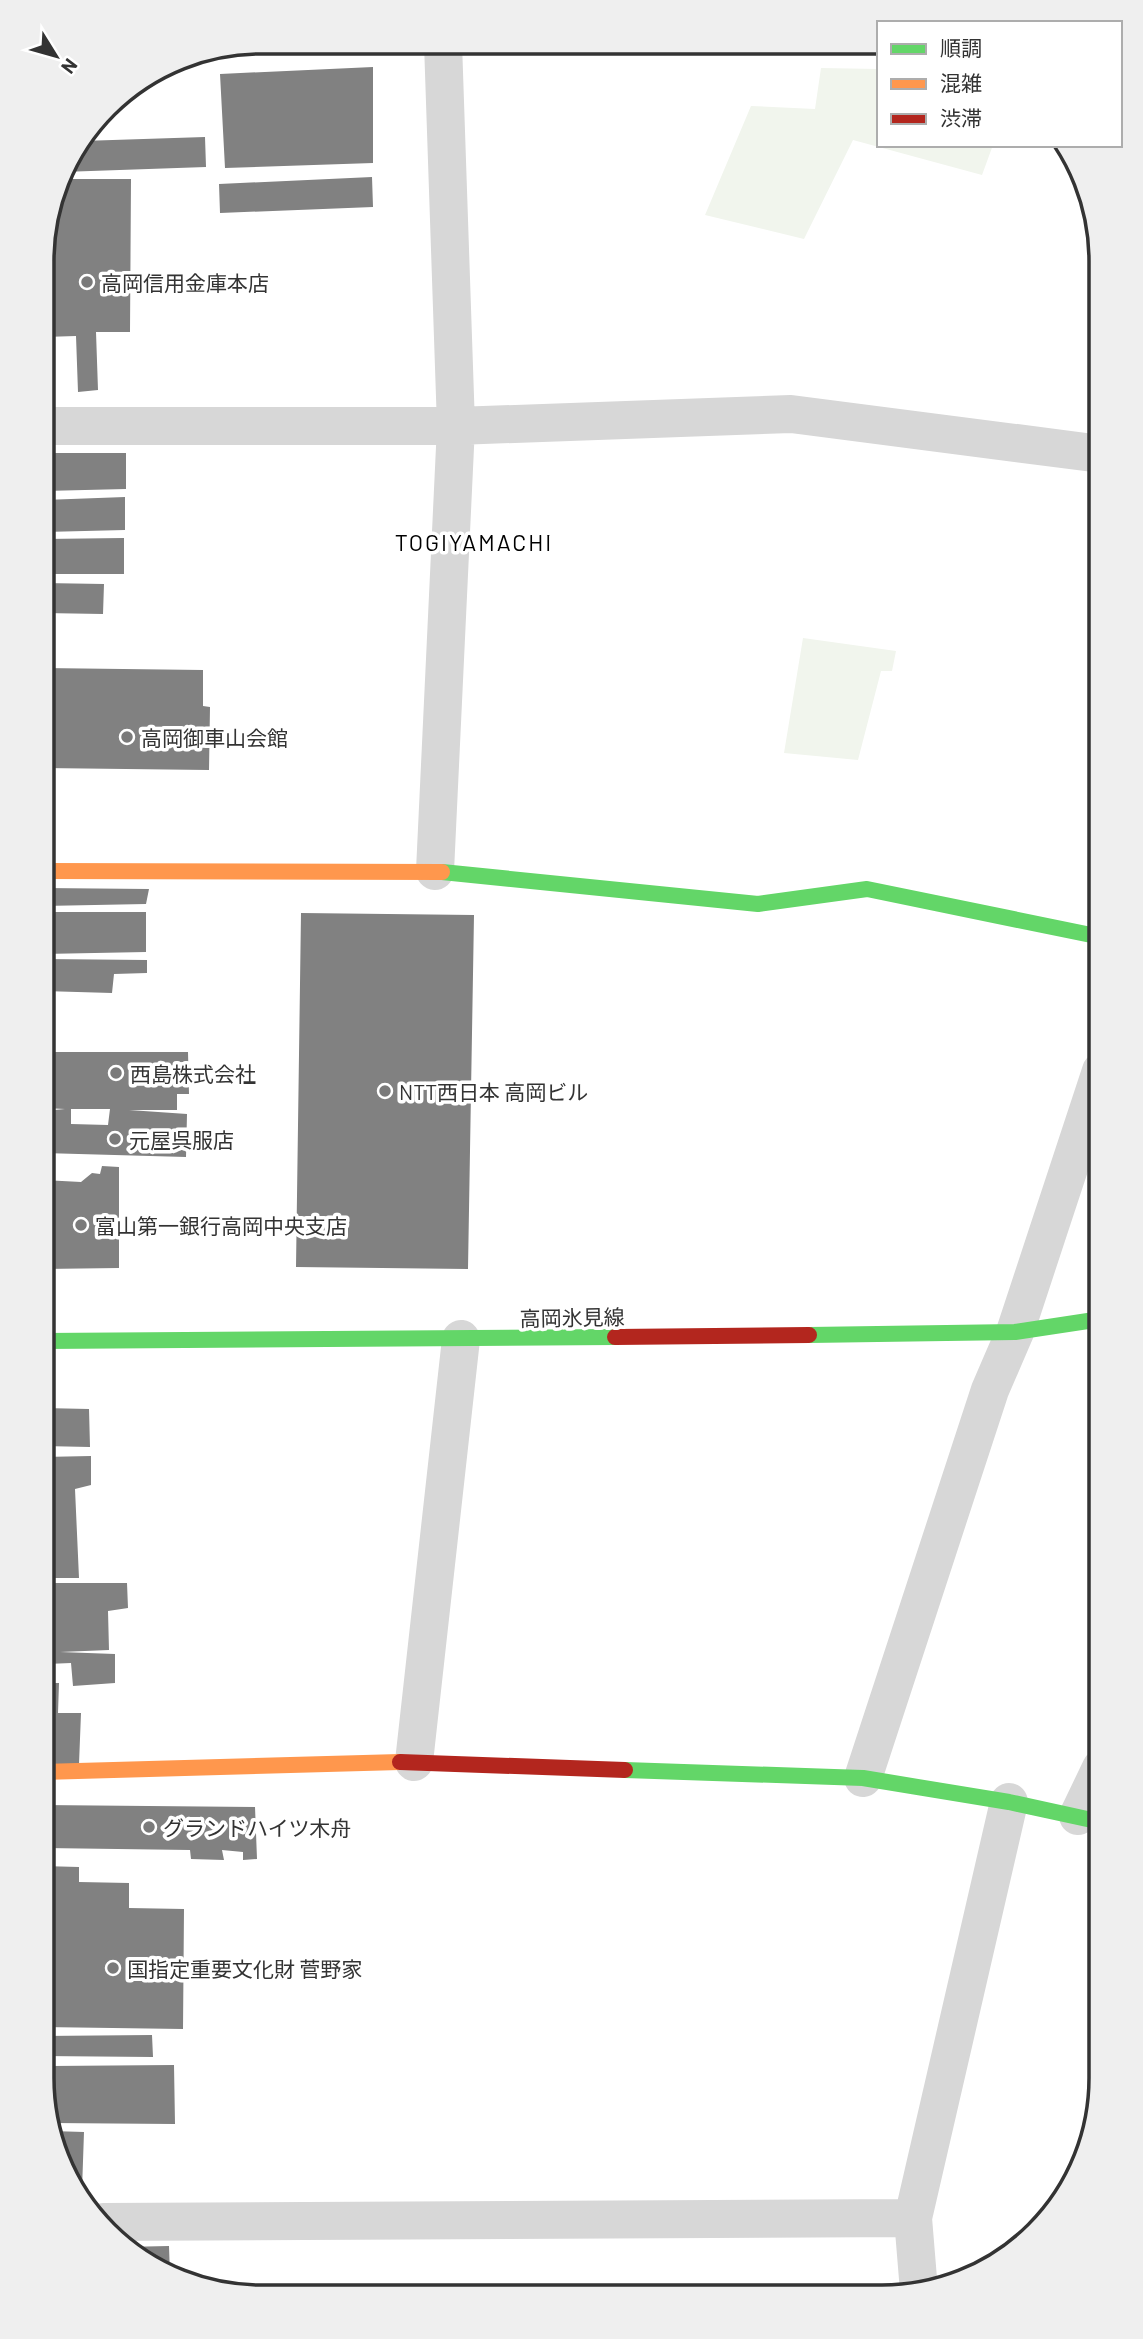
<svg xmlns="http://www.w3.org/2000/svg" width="1143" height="2339" viewBox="0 0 1143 2339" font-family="Barlow,'Noto Sans JP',sans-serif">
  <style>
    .green { fill: #f1f5ed }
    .building { fill: #818181; fill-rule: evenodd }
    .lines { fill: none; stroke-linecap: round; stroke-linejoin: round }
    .street { stroke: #d7d7d7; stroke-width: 38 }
    .fast { stroke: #63d668; stroke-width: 16 }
    .slow { stroke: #ff974d; stroke-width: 16 }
    .jam { stroke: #b3261e; stroke-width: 16 }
    .poi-dot { fill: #7a7a7a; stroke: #fff; stroke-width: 2.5 }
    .labels { text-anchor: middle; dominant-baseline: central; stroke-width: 7; stroke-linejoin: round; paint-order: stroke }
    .poi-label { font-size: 21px; fill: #333; stroke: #fff; text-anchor: start }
    .street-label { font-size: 21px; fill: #333; stroke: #fff }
    .neighbourhood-label { font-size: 23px; letter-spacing: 2px; fill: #000; stroke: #fff }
    .rim { fill: none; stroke: #333; stroke-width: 3.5 }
  </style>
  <rect width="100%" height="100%" fill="#fff"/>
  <path class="green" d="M821 68 879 69V145H993L982 175 853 140 804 239 705 215 751 106 815 109Z
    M803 638 896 651 892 671H881L858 760 784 753Z"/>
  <path class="building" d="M211 52V56L172 62 178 59Z
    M373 67V163L225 168 220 74Z
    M205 137 206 167 62 172 65 164 82 141Z
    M372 177 373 207 220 213 219 184Z
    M60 179H131L130 332H96L98 390 78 392 76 336 44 337V233Z
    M44 453H126V489L44 491Z
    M125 497V530L44 532V500Z
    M124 538V574H43L44 539Z
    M43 583 104 584 103 614 43 613Z
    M43 668 203 670V706L210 707 209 770 43 768Z
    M43 888 149 889 146 904 43 906Z
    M43 912H146V952L43 954Z
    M301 913 474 915 468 1269 296 1267Z
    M43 959 147 960V973L114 974 112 993 43 991Z
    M43 1052H188L189 1094H177V1110H129L187 1114 186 1157 43 1153V1111L65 1109 43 1108ZM71 1109H110L108 1125 71 1124Z
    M102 1166 119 1167V1268L43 1269V1180L81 1182 92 1173 100 1174Z
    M43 1408 89 1409 90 1447 43 1446Z
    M91 1456V1485L75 1489 79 1578H42L43 1457Z
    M42 1583H127L128 1608 108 1611 109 1650 60 1652 115 1654V1683L73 1686 71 1663 47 1664 48 1683H59L58 1713H81L79 1764H42V1652H50L51 1629 42 1627Z
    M42 1805 255 1807 257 1859 243 1860V1852L222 1850 224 1860 191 1859 190 1850 45 1848V1856L42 1855Z
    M42 1866 79 1867V1882L129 1883V1908L184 1909 183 2029 42 2027Z
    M152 2035 153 2057 42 2056V2036Z
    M174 2065 175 2124 52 2123 51 2066Z
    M51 2131 84 2132 82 2190 54 2148Z
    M169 2246 170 2276 123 2247Z"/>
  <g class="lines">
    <path class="street" d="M44 426H456L791 414 1101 454
      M435 871 456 426 443 43
      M414 1762 461 1339
      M863 1778 990 1390 1015 1332 1101 1071
      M1078 1816 1101 1768
      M103 2222 913 2218
      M919 2291 913 2218 1009 1802"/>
    <path class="fast" d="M442 872 758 904 867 889 1101 937
      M809 1335 1015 1332 1101 1319
      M43 1341 615 1337
      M625 1770 863 1778 1009 1802 1101 1822"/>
    <path class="slow" d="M43 871 442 872
      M42 1772 400 1762"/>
    <path class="jam" d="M615 1337 809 1335
      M400 1762 625 1770"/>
  </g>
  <g class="poi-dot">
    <circle cx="87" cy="282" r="7"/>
    <circle cx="127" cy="737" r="7"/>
    <circle cx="116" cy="1073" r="7"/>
    <circle cx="385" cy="1091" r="7"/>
    <circle cx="115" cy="1139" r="7"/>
    <circle cx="81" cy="1225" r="7"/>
    <circle cx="149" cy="1827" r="7"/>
    <circle cx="113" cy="1968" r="7"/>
  </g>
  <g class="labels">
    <g class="poi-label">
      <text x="101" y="282">高岡信用金庫本店</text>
      <text x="141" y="737">高岡御車山会館</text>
      <text x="130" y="1073">西島株式会社</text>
      <text x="399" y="1091">NTT西日本 高岡ビル</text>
      <text x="129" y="1139">元屋呉服店</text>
      <text x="95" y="1225">富山第一銀行高岡中央支店</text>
      <text x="163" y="1827">グランドハイツ木舟</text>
      <text x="127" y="1968">国指定重要文化財 菅野家</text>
    </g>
    <g class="street-label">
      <text transform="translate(572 1317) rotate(-1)">高岡氷見線</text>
    </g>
    <g class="neighbourhood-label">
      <text x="474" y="542">TOGIYAMACHI</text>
    </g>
  </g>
  <path d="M0 0H1143V2339H0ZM261 54H882A207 207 0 0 1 1089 261V2078A207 207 0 0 1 882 2285H261A207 207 0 0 1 54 2078V261A207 207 0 0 1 261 54Z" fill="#efefef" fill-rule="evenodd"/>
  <path class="rim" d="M261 54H882A207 207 0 0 1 1089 261V2078A207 207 0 0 1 882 2285H261A207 207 0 0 1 54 2078V261A207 207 0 0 1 261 54Z"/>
  <rect x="877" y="21" width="245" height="126" fill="#ffffff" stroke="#adadad" stroke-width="2"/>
  <rect x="891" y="44" width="35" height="10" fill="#63d668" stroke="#adadad" stroke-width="2"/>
  <text x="940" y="56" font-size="21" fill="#333333">順調</text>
  <rect x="891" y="79" width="35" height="10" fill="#ff974d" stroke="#adadad" stroke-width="2"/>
  <text x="940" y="91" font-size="21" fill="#333333">混雑</text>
  <rect x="891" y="114" width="35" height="10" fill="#b3261e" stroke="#adadad" stroke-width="2"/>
  <text x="940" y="126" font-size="21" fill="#333333">渋滞</text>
  <g transform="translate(56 56) rotate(127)" stroke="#ffffff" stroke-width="5" paint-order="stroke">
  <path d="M0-5L12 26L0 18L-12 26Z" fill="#333333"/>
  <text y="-10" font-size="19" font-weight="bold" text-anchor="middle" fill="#333333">N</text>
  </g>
</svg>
